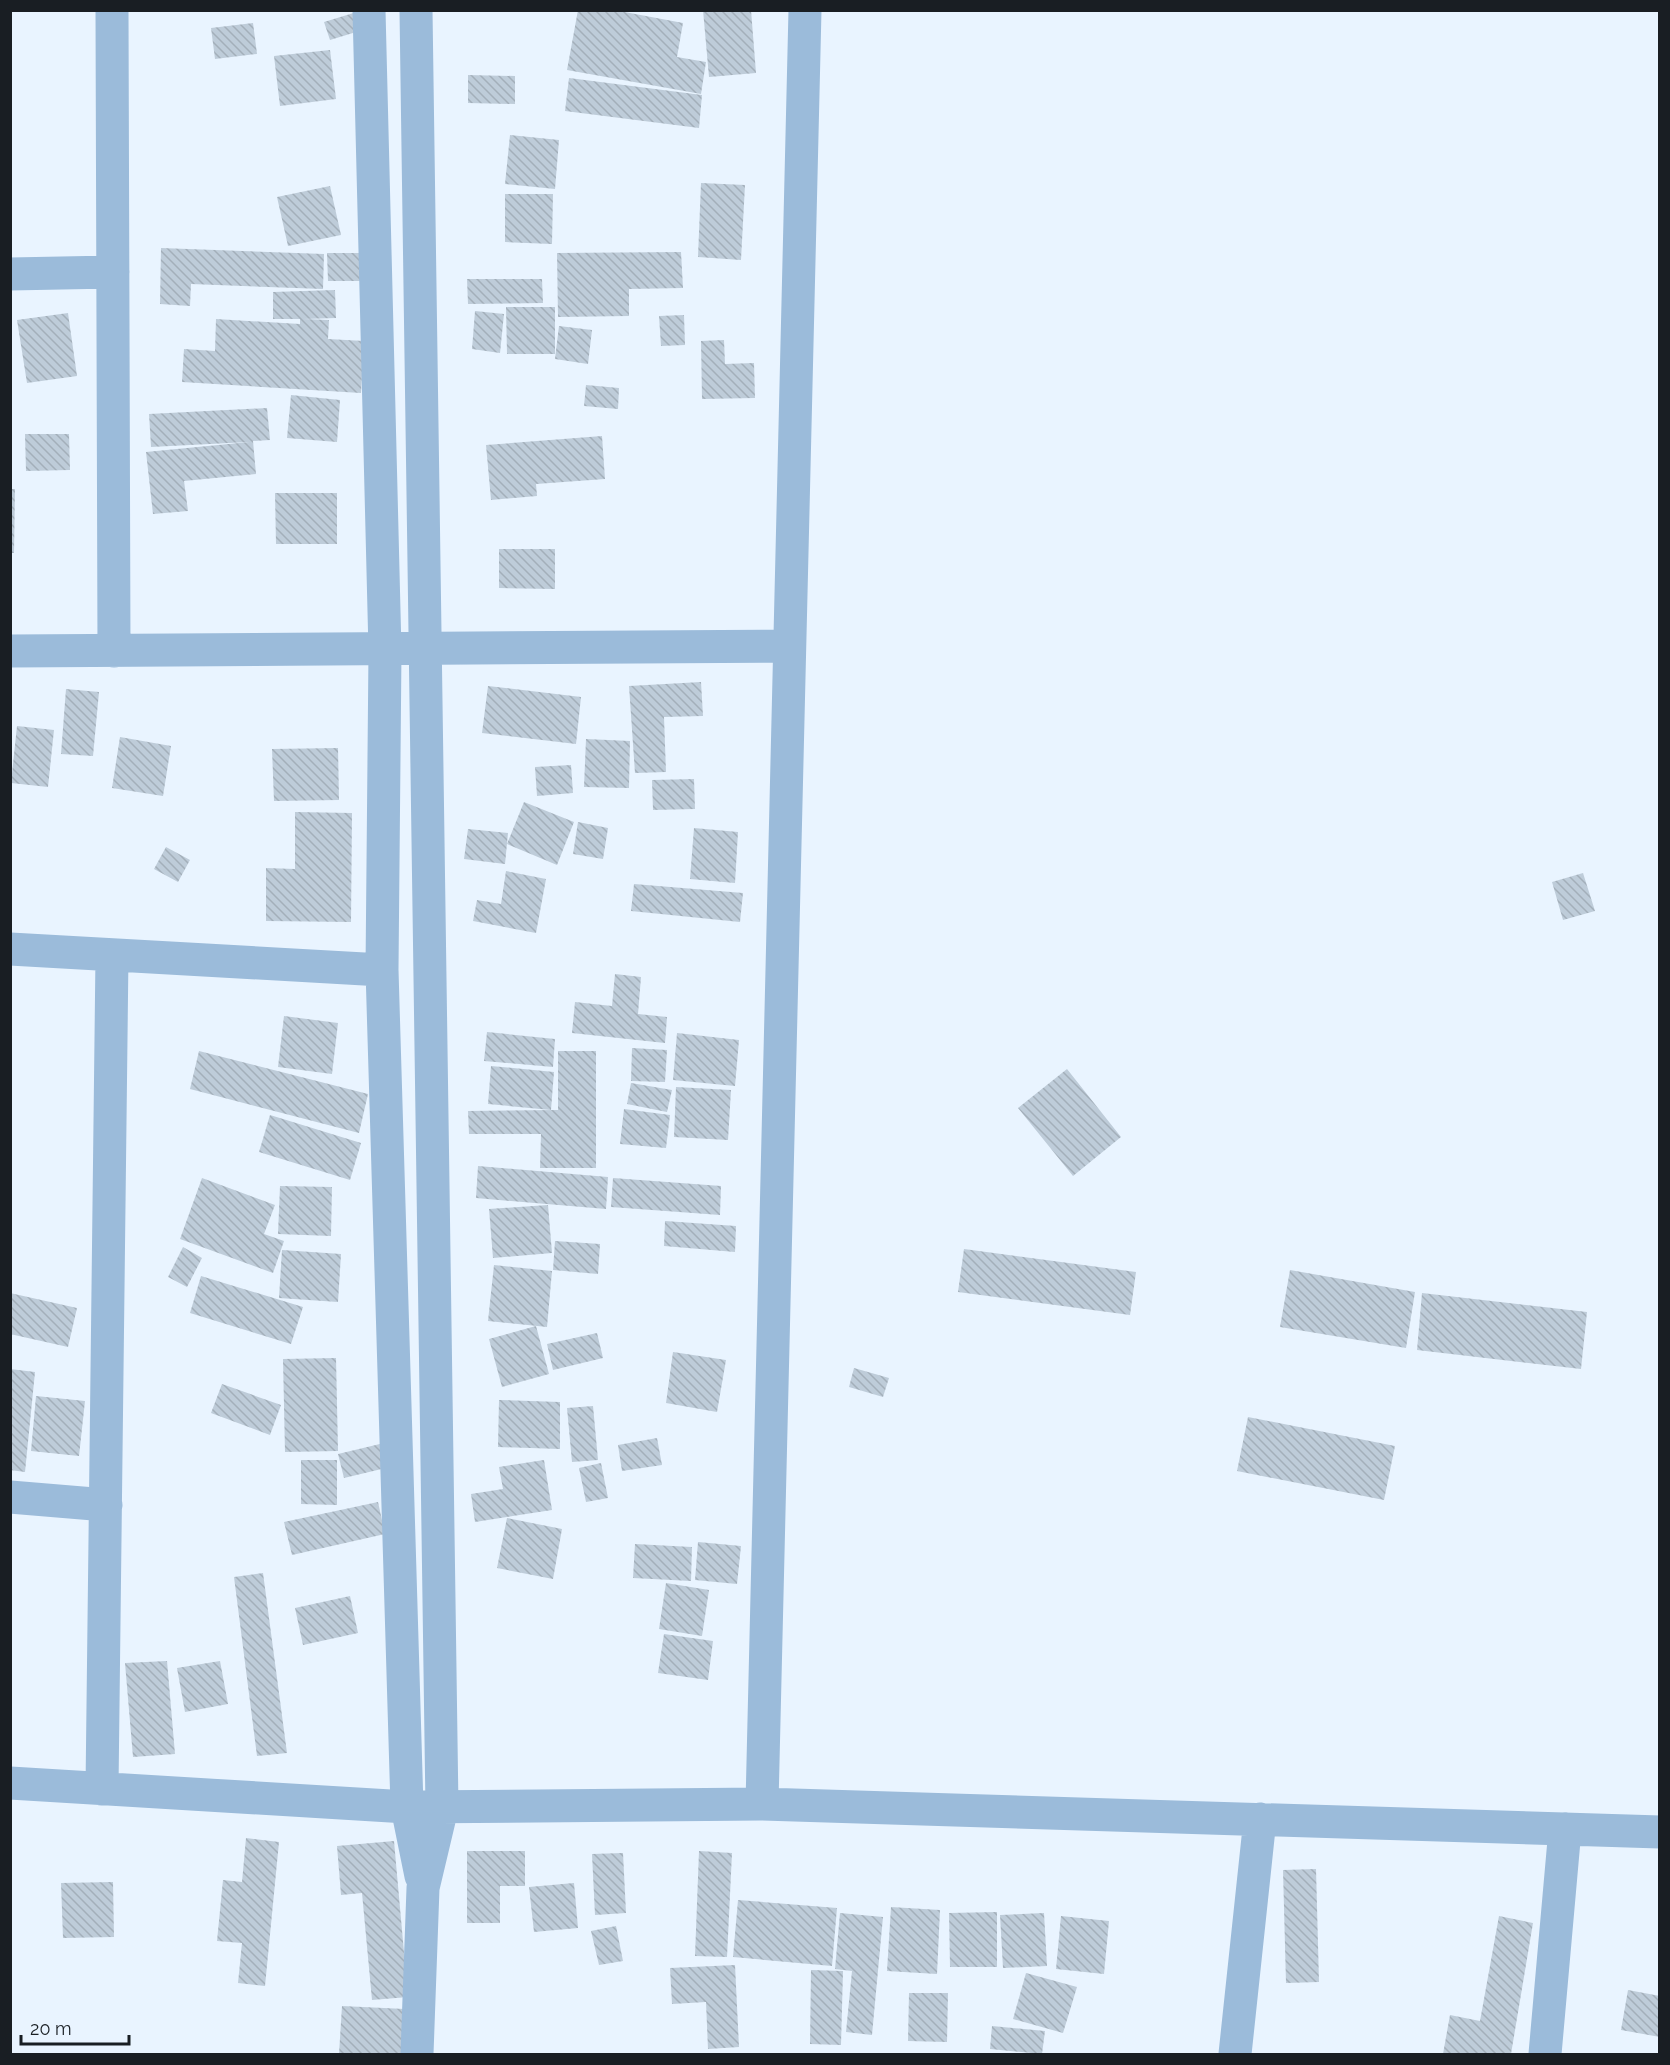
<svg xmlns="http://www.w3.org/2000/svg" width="1670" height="2065" viewBox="0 0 1670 2065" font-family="Raleway,sans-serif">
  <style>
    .building { fill: url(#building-back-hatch) }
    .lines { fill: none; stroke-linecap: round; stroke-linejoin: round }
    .minor { stroke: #9bbbda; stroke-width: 33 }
  </style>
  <defs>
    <pattern id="building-back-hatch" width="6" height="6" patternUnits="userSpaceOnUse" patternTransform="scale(1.5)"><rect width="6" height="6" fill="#beccd9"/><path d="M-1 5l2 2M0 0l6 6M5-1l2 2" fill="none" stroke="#a3afba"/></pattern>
  </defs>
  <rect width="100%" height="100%" fill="#e9f4ff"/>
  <path class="building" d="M578 10H614L683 23 677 57 706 62 701 94 567 70Z
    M703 10H751L756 73 709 77Z
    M360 11 366 29 330 40 324 22Z
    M253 23 257 54 215 59 211 28Z
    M330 50 336 99 280 106 274 56Z
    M468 75 515 76V104L468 103Z
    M569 78 702 95 699 128 565 111Z
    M510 135 559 140 555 189 505 184Z
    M701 183 745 185 741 260 698 257Z
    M330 186 341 235 288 246 277 197Z
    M505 194H553L552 244 505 242Z
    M161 248 324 254 323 289 191 284 190 306 160 304Z
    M681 252 683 288 629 289V316L558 317 557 253Z
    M327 253H367V281H328Z
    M467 279H542L543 303 468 304Z
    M335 290 336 318 304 319 329 320 328 339 364 341 361 393 182 382 184 349 215 351 216 319 300 324V319H273V292Z
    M506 307H555V354H507Z
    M475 311 504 314 500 353 472 349Z
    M68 313 77 376 27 383 17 320Z
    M684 315 685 345 661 346 659 316Z
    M559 326 592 330 588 364 555 359Z
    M724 340 725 364 754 363 755 398 702 399 701 341Z
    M586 385 619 388 618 409 584 406Z
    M291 395 340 400 337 442 287 438Z
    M267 408 270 440 253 441 256 474 184 481 188 511 153 514 146 452 249 442 151 447 149 414Z
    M25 434H69L70 470 26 471Z
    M602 436 605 479 536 484 537 496 491 500 486 445Z
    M10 489H15L14 553H10Z
    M275 493H337V544H276Z
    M499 549H555V589L499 588Z
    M701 682 703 716 664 717 666 772 635 773 629 686Z
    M488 686 581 697 576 744 482 733Z
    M66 689 99 692 93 756 61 754Z
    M17 726 54 730 48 787 11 783Z
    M120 737 171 746 163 796 112 788Z
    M586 739 630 741 629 788 584 787Z
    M338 748 339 800 274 801 272 749Z
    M571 765 573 793 537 796 535 767Z
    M694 779 695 809 653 810 652 780Z
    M524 802 574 822 557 865 507 844Z
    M295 812 352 813 351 922 266 921V868L295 869Z
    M578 822 608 828 603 859 573 854Z
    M694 828 738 832 735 883 690 879Z
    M468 829 508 833 505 864 464 859Z
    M166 847 190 860 178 882 154 869Z
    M506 871 546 879 536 933 473 921 477 900 501 904Z
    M1583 873 1595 911 1563 920 1552 882Z
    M634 884 743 893 740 922 631 911Z
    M615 974 641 977 638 1014 667 1017 665 1043 572 1033 575 1002 612 1006Z
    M284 1016 338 1023 332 1074 278 1067Z
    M487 1032 555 1039 553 1067 484 1061Z
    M677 1033 739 1040 735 1086 673 1080Z
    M632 1048 667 1050 665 1082 631 1081Z
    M199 1051 368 1094 359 1133 190 1089Z
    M558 1051H596V1168H540L541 1134H469L468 1111 558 1110Z
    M491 1066 554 1072 551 1110 488 1104Z
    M1067 1069 1121 1137 1073 1176 1018 1108Z
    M631 1083 672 1090 667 1112 627 1104Z
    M676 1087 731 1090 728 1140 674 1137Z
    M624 1109 670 1115 666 1148 620 1144Z
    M270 1115 361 1143 350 1180 259 1152Z
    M478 1166 608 1177 606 1209 476 1198Z
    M202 1178 275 1205 264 1234 284 1241 273 1273 180 1239Z
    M613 1178 721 1186 720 1215 611 1207Z
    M280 1186 332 1187 331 1236 278 1234Z
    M548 1205 552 1253 493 1258 489 1209Z
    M665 1221 736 1226 735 1252 664 1246Z
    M555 1241 600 1244 598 1274 553 1270Z
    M183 1247 202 1258 187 1287 168 1277Z
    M964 1249 1136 1272 1130 1315 958 1292Z
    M282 1250 341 1254 338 1302 279 1298Z
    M494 1265 552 1271 547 1327 488 1321Z
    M1290 1270 1415 1292 1406 1348 1280 1327Z
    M201 1276 303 1307 291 1344 190 1313Z
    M10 1293 77 1308 68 1347 10 1334Z
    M1422 1293 1587 1312 1581 1369 1417 1350Z
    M536 1326 549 1374 502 1387 489 1339Z
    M597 1333 603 1358 553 1370 547 1344Z
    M673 1352 726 1360 717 1412 666 1403Z
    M336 1358 338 1451 285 1452 283 1359Z
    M854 1368 889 1378 883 1397 849 1387Z
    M10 1369 35 1372 25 1472 10 1470Z
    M222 1384 281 1405 270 1435 211 1413Z
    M36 1396 85 1401 79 1456 31 1451Z
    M499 1400 560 1402V1449L498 1447Z
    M593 1406 598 1460 572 1462 567 1408Z
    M1248 1417 1395 1446 1384 1500 1237 1471Z
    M657 1438 662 1465 622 1471 618 1445Z
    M384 1443 390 1467 344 1478 338 1454Z
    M301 1460H337V1505L301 1504Z
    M544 1460 552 1510 475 1522 471 1494 503 1489 499 1467Z
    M601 1463 608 1498 586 1502 579 1468Z
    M378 1502 385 1534 292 1555 284 1522Z
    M507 1518 562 1529 553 1579 497 1568Z
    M698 1542 741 1546 737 1584 695 1580Z
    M635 1544 692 1547 691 1581 633 1578Z
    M263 1573 287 1753 257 1756 234 1577Z
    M666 1583 709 1590 702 1636 659 1629Z
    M350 1596 358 1633 303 1645 295 1608Z
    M664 1634 713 1641 708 1680 658 1673Z
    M167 1661 175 1754 133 1757 125 1663Z
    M220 1661 228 1704 185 1712 177 1668Z
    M246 1838 279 1842 265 1986 238 1983 242 1943 217 1941 223 1880 242 1882Z
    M394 1841 408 1997 372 2000 362 1893 341 1895 337 1846Z
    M467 1851H525V1886H500V1923H467Z
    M699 1851 732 1853 727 1957 695 1956Z
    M623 1853 626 1913 595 1915 592 1854Z
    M1316 1869 1319 1982 1286 1983 1283 1870Z
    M113 1882 114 1937 63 1938 61 1883Z
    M574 1883 578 1928 534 1932 529 1887Z
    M738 1900 837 1908 832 1966 733 1957Z
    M891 1907 940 1910 937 1974 887 1971Z
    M997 1912V1967H950L949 1913Z
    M840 1913 883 1917 872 2035 846 2032 852 1971 835 1969Z
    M1044 1913 1047 1966 1003 1968 1000 1915Z
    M1061 1916 1109 1921 1104 1974 1056 1969Z
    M1499 1916 1533 1923 1511 2054H1443L1450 2015 1480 2021Z
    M616 1926 623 1961 599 1965 591 1931Z
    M735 1965 739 2047 708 2049 706 2002 672 2004 670 1968Z
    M811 1970 843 1971 841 2045 810 2044Z
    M1026 1973 1077 1987 1063 2033 1013 2019Z
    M1628 1990 1660 1996V2037L1621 2030Z
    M909 1993H948L947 2042 908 2041Z
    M342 2006 405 2009 403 2054H339Z
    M992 2026 1045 2031 1042 2054 990 2049Z"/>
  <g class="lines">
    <path class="minor" d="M112 10 114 651
      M369 10 385 651 382 970 407 1807 421 1876
      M416 10 442 1808 423 1888 417 2054
      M10 274 113 272
      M10 651 789 646
      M10 949 382 970
      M10 1497 106 1505
      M10 1783 407 1807 762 1804 1660 1832
      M102 1789 112 955
      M762 1804 805 10
      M1235 2054 1260 1819
      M1545 2054 1565 1829"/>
  </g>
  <rect width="1670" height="2065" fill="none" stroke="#191e23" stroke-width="24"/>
  <path d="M21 2035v9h108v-9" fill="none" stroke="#191e23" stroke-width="3"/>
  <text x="30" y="2035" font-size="18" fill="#191e23" stroke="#e9f4ff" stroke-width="4.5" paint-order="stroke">20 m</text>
</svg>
